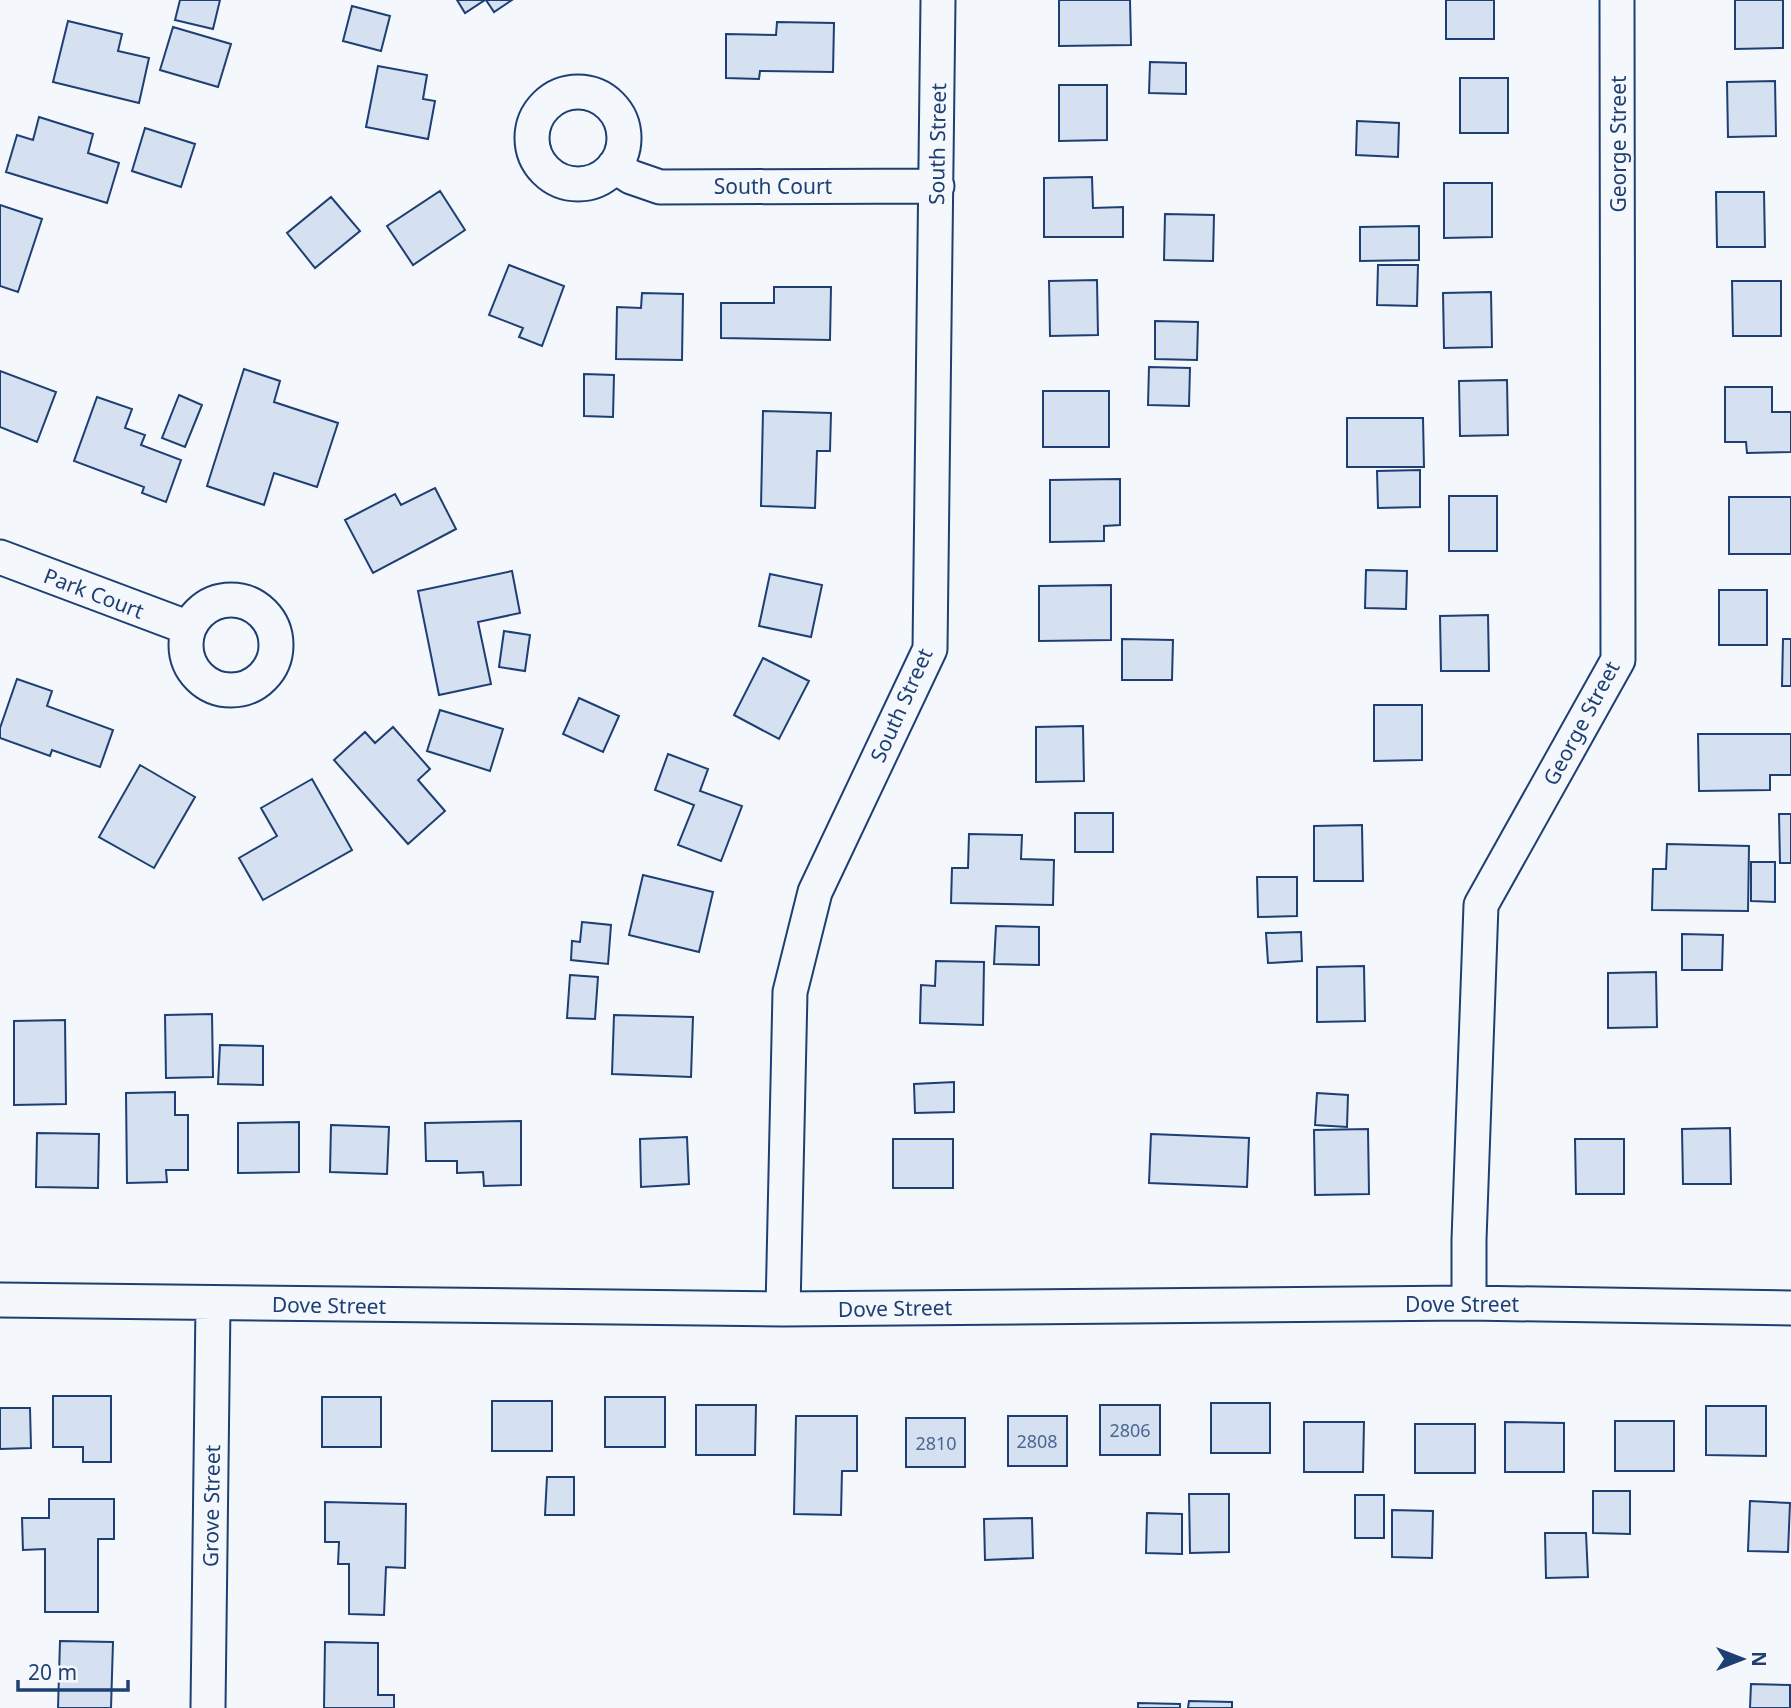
<svg xmlns="http://www.w3.org/2000/svg" width="1791" height="1708" viewBox="0 0 1791 1708" font-family="'Noto Sans',sans-serif">
  <style>
    .building { fill: #d5e0f0; stroke: #1d3f73; stroke-width: 2 }
    .lines { fill: none; stroke-linecap: round; stroke-linejoin: round }
    .street-casing { stroke: #1d3f73; stroke-width: 37 }
    .street { stroke: #f4f7fb; stroke-width: 33 }
    .labels { text-anchor: middle; dominant-baseline: central; stroke-width: 5; stroke-linejoin: round; paint-order: stroke }
    .number-label { font-size: 18px; fill: #4b6792 }
    .street-label { font-size: 21px; fill: #1d3f73; stroke: #f4f7fb }
  </style>
  <rect width="100%" height="100%" fill="#f4f7fb"/>
  <path class="building" d="M180 0H220L213 29 175 20Z
    M457 0H485L465 13Z
    M486 0H512L494 12Z
    M1059 0H1130L1131 45 1059 46Z
    M1446 0H1494V39H1446Z
    M1735 0H1783V48L1735 49Z
    M352 6 390 16 381 51 343 41Z
    M68 21 122 34 118 51 149 58 139 103 53 82Z
    M777 22 834 23 833 72 760 71 759 79 726 78V34L776 35Z
    M173 27 231 44 218 87 160 70Z
    M1150 62 1186 63V94L1149 93Z
    M378 66 427 75 423 99 435 101 428 139 366 127Z
    M1460 78H1508V133H1460Z
    M1775 81 1776 136 1728 137 1727 82Z
    M1059 85H1107V140L1059 141Z
    M39 117 93 134 88 153 119 163 107 203 6 172 17 135 33 140Z
    M1357 121 1399 123 1398 157 1356 155Z
    M145 128 195 144 181 187 132 171Z
    M1092 177 1093 208 1123 207V237H1044V178Z
    M1444 183H1492V237L1444 238Z
    M440 191 465 230 413 265 387 226Z
    M1716 192H1764L1765 247H1717Z
    M331 197 360 231 315 268 287 233Z
    M0 205 42 219 18 292 0 286Z
    M1165 214 1214 215 1213 261 1164 260Z
    M1419 226V260L1360 261V227Z
    M509 265 564 286 542 346 519 337 523 328 489 315Z
    M1378 265H1418L1417 306 1377 305Z
    M1097 280 1098 335 1050 336 1049 281Z
    M1732 281H1781V336H1733Z
    M774 287H831L830 340 721 338V303H774Z
    M1491 292 1492 347 1444 348 1443 293Z
    M642 293 683 294 682 360 616 359 617 307 641 308Z
    M1155 321 1198 322 1197 360 1155 359Z
    M1149 367 1190 368 1189 406 1148 405Z
    M244 369 280 381 274 402 338 423 317 487 274 473 264 505 207 486Z
    M0 371 56 392 37 442 0 427Z
    M584 374 614 375 613 417 584 416Z
    M1507 380 1508 435 1460 436 1459 381Z
    M1725 387H1772V412H1791V452L1747 453 1746 442H1725Z
    M1043 391H1109V447H1043Z
    M179 395 202 405 185 447 162 438Z
    M97 397 132 409 125 428 145 435 141 445 181 460 166 502 142 493 144 487 74 461Z
    M763 411 831 413 830 451H817L815 508 761 506Z
    M1347 418H1423L1424 467H1347Z
    M1420 470V507L1378 508 1377 471Z
    M1120 479V525L1104 526V541L1050 542V480Z
    M435 488 456 529 373 573 345 520 395 494 401 505Z
    M1449 496H1497V551H1449Z
    M1729 497H1791V554H1729Z
    M1366 570 1407 571 1406 609 1365 608Z
    M512 571 520 613 478 622 491 684 439 695 418 591Z
    M770 574 822 585 811 637 759 626Z
    M1111 585V640L1039 641V586Z
    M1719 590H1767V645H1719Z
    M1488 615 1489 671H1441L1440 616Z
    M504 631 530 635 525 671 499 667Z
    M1122 639 1173 640 1172 680H1122Z
    M1783 639H1791V686H1782Z
    M763 658 809 681 779 739 734 715Z
    M17 679 52 691 47 706 113 730 100 767 52 750 50 756 0 738V728Z
    M579 698 619 716 603 752 563 734Z
    M1374 705H1422V760L1374 761Z
    M440 710 503 729 490 771 427 751Z
    M1083 726 1084 781 1036 782V727Z
    M393 727 430 769 418 780 445 811 408 844 334 760 365 732 375 743Z
    M1698 734H1791V775H1770V790L1699 791Z
    M668 754 708 769 700 791 742 806 721 861 678 845 694 805 655 790Z
    M140 765 195 797 154 868 99 837Z
    M312 779 352 850 263 900 239 858 277 836 261 808Z
    M1075 813H1113V852H1075Z
    M1779 814H1791V863H1780Z
    M1362 825 1363 881H1314V826Z
    M969 834 1022 835 1021 859 1054 860 1053 905 951 903 952 868H968Z
    M1667 844 1749 846 1748 911 1652 910 1653 869H1666Z
    M1751 862H1775V902L1751 901Z
    M643 875 713 892 699 952 629 935Z
    M1257 877H1297V916L1258 917Z
    M582 922 611 925 608 964 571 960 572 941 580 942Z
    M996 926 1039 927V965L994 964Z
    M1301 932 1302 961 1268 963 1266 933Z
    M1682 934 1723 935 1722 970H1682Z
    M936 961 984 962 983 1025 920 1023 921 985 935 986Z
    M1364 966 1365 1021 1317 1022V967Z
    M1656 972 1657 1027 1608 1028V973Z
    M570 975 598 977 595 1019 567 1018Z
    M212 1014 213 1077 166 1078 165 1015Z
    M614 1015 693 1017 691 1077 612 1074Z
    M65 1020 66 1104 14 1105V1021Z
    M220 1045 263 1046V1085L218 1084Z
    M954 1082V1112L915 1113 914 1084Z
    M175 1092V1115H188V1170H166L167 1182 127 1183 126 1093Z
    M1317 1093 1348 1095 1347 1127 1315 1125Z
    M521 1121V1185L484 1186 483 1172 457 1173V1161H426L425 1123Z
    M299 1122V1172L238 1173V1123Z
    M331 1125 389 1127 387 1174 330 1172Z
    M1730 1128 1731 1184H1683L1682 1129Z
    M1368 1129 1369 1194 1315 1195 1314 1130Z
    M37 1133 99 1134 98 1188 36 1187Z
    M1151 1134 1249 1138 1247 1187 1149 1183Z
    M687 1137 689 1184 641 1187 640 1139Z
    M893 1139H953V1188H893Z
    M1575 1139H1624V1194H1576Z
    M53 1396H111V1462H83V1447H53Z
    M322 1397H381V1447H322Z
    M605 1397H665V1447H605Z
    M492 1401H552V1451H492Z
    M1211 1403H1270V1453H1211Z
    M696 1405H756L755 1455H696Z
    M1100 1405H1160V1455H1100Z
    M1706 1406H1766V1456L1706 1455Z
    M0 1408H30L31 1448 0 1449Z
    M796 1416H857V1471H842L841 1515 794 1514Z
    M1008 1416H1067V1466H1008Z
    M906 1418H965V1467H906Z
    M1615 1421H1674V1471H1615Z
    M1304 1422H1364L1363 1472H1304Z
    M1505 1422 1564 1423V1472H1505Z
    M1415 1424H1475V1473H1415Z
    M547 1477H574V1515H545Z
    M1593 1491H1630V1534L1593 1533Z
    M1189 1494H1229V1552L1190 1553Z
    M1355 1495H1384V1538H1355Z
    M49 1499H114V1539H98V1612H45V1549L23 1550 22 1518H49Z
    M1750 1501 1790 1503 1788 1552 1748 1551Z
    M325 1502 406 1504 405 1568 386 1567 384 1615 349 1614V1564H338L339 1542H325Z
    M1392 1510 1433 1511 1432 1558 1392 1557Z
    M1147 1513 1182 1514V1554L1146 1553Z
    M1032 1518 1033 1558 985 1560 984 1519Z
    M1545 1533H1586L1588 1577 1546 1578Z
    M60 1641 113 1642 111 1708H58Z
    M325 1642 378 1643V1695H394V1708H324Z
    M1751 1684 1790 1685V1708H1750Z
    M1189 1701 1232 1702V1708H1188Z
    M1138 1703 1180 1704V1708H1138Z"/>
  <g class="lines">
    <g class="street-casing">
      <path id="street" d="M532 138a46 46 0 1 1 92 0a46 46 0 1 1-92 0Z
        M614 166 631 177 660 187 937 186
        M0 557 189 628
        M186 645a45 45 0 1 1 90 0a45 45 0 1 1-90 0Z
        M0 1300 783 1309 1469 1303 1791 1308
        M1469 1303V1240L1481 905 1618 660 1617 0
        M783 1309 790 992 815 892 930 649 938 0
        M208 1708 213 1304"/>
    </g>
    <use href="#street" class="street"/>
  </g>
  <g class="labels">
    <g class="number-label">
      <text x="1130" y="1430">2806</text>
      <text x="1037" y="1441">2808</text>
      <text x="936" y="1443">2810</text>
    </g>
    <g class="street-label">
      <text transform="translate(937 144) rotate(-89)">South Street</text>
      <text transform="translate(1618 144) rotate(-90)">George Street</text>
      <text x="773" y="186">South Court</text>
      <text transform="translate(94 593) rotate(21)">Park Court</text>
      <text transform="translate(901 705) rotate(-66)">South Street</text>
      <text transform="translate(1581 723) rotate(-62)">George Street</text>
      <text x="1462" y="1304">Dove Street</text>
      <text transform="translate(329 1305) rotate(1)">Dove Street</text>
      <text transform="translate(895 1308) rotate(-1)">Dove Street</text>
      <text transform="translate(211 1506) rotate(-89)">Grove Street</text>
    </g>
  </g>
  <g transform="translate(1742 1659) rotate(90)" stroke="#f4f7fb" stroke-width="5" paint-order="stroke">
  <path d="M0-5L12 26L0 18L-12 26Z" fill="#1d3f73"/>
  <text y="-10" font-size="19" font-weight="bold" text-anchor="middle" fill="#1d3f73">N</text>
  </g>
  <path d="M18 1680v10h110v-10" fill="none" stroke="#1d3f73" stroke-width="3.5"/>
  <text x="28" y="1680" font-size="21" fill="#1d3f73" stroke="#f4f7fb" stroke-width="5" paint-order="stroke">20 m</text>
</svg>
